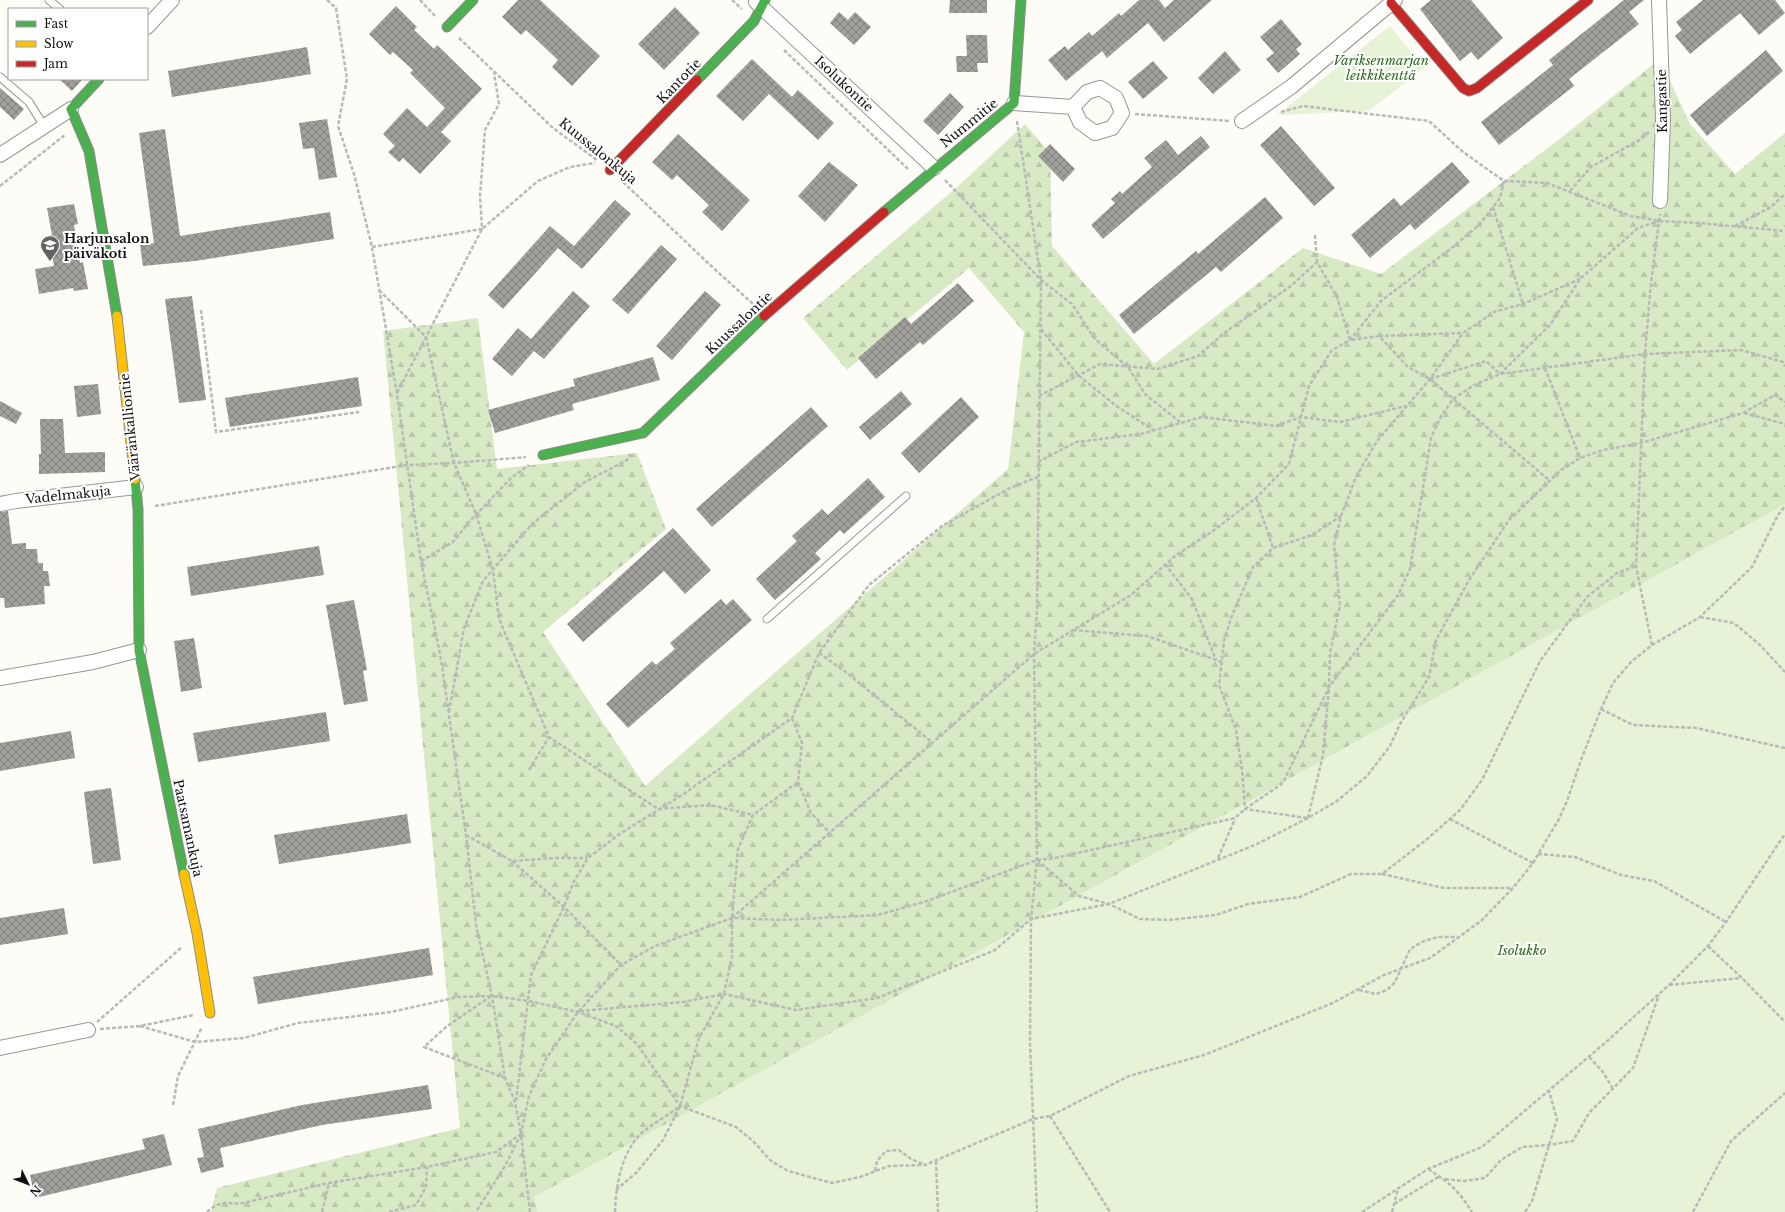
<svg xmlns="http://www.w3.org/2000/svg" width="1785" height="1212" viewBox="0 0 1785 1212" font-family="'Libre Baskerville',serif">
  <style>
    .forest { fill: url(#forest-firs) }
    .park { fill: #e7f3d7 }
    .building { fill: url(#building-cross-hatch) }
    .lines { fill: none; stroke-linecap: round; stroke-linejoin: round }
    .lane-casing { stroke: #979795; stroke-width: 9 }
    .street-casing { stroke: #979795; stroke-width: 16 }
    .fast-casing { stroke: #8e8d8b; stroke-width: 11 }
    .slow-casing { stroke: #8e8d8b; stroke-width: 11 }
    .jam-casing { stroke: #8e8d8b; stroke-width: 11 }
    .path { stroke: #b9b9b8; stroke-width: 2.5; stroke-dasharray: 4 2; stroke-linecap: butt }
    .lane { stroke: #fffffe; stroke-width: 7 }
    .street { stroke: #fffffe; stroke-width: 14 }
    .fast { stroke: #4caf50; stroke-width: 9 }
    .slow { stroke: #ffc107; stroke-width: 9 }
    .jam { stroke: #c62828; stroke-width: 9 }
    .labels { text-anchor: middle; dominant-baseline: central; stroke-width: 4; stroke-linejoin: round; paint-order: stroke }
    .park-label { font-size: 13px; font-style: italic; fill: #2f6b1f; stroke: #fff }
    .street-label { font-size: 13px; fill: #111; stroke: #fff }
    .poi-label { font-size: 13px; font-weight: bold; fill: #111; stroke: #fff; text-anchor: start }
  </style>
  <defs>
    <pattern id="forest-firs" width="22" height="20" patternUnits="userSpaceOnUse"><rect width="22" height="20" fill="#d8eac5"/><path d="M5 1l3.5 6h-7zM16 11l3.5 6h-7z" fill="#b8c8a8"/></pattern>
    <pattern id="building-cross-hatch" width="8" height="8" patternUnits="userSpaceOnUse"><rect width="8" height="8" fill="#a19f9c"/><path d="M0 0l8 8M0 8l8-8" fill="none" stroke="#82807e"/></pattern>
  </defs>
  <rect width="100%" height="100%" fill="#fdfcf7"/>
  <path class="forest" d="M1660 59 1690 124 1735 174 1785 133V1212H211L217 1188 460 1128 383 331 478 318 497 469 637 453 666 529 543 632 645 786 1008 469 1024 332 969 268 847 370 803 318 955 189 1025 124 1050 153 1052 246 1154 364 1303 248 1381 274 1557 141Z"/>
  <path class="park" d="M1390 26 1424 68 1369 111 1277 115Z
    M1785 504V1212H537L534 1197Z"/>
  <path class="building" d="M518 0H540L600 56 572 86 552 67 558 60 526 30 521 35 502 17Z
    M950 0H987V13H949Z
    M1139 0H1159L1165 8 1174 0H1212L1164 42 1148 23 1107 58 1102 51 1066 81 1048 60 1065 46 1068 50 1089 32 1092 36 1119 13 1121 16Z
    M1431 0H1471L1503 38 1478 60 1471 52 1460 61 1420 9Z
    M1624 0H1644L1629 12 1639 24 1569 79 1574 86 1499 145 1481 122 1553 65 1549 60Z
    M1703 0H1775L1785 13 1759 35 1740 13 1690 54 1675 36 1682 30 1676 22Z
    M396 6 417 27 414 30 434 49 437 45 482 89 441 132 451 141 420 174 403 158 399 162 388 152 395 146 383 134 407 108 427 127 445 108 410 73 413 70 393 52 390 55 369 34Z
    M675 7 700 33 664 70 638 44Z
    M839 12 848 20 855 12 871 27 854 45 830 23Z
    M1281 19 1302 44 1296 49 1300 54 1278 73 1266 59 1274 53 1260 37Z
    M966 35H987L988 63H977L978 72H957L956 56H967Z
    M307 47 311 74 172 97 168 71Z
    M1766 50 1783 71 1707 136 1690 115Z
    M1225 51 1241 70 1213 94 1198 78Z
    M752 59 792 97 798 90 834 123 818 140 769 94 743 121 716 96Z
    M1153 61 1168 78 1143 99 1128 82Z
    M59 79H83L72 91Z
    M0 88 24 109 14 120 0 107Z
    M950 93 964 107 938 135 923 121Z
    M327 119 337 177 319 180 314 148 303 149 299 123Z
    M1281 126 1335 188 1314 206 1260 145Z
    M165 129 180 236 330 212 334 239 195 261 143 266 140 245 154 243 139 133Z
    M678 134 750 200 722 231 702 212 709 205 677 175 672 180 652 162Z
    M1201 136 1210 147 1103 239 1091 225 1115 203 1111 199 1120 191 1122 194 1152 167 1144 158 1166 140 1178 155Z
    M1050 144 1075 169 1063 182 1038 156Z
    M829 162 858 185 825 222 798 196Z
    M1452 162 1470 182 1415 230 1410 224 1370 258 1351 235 1394 198 1401 206Z
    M1265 197 1283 218 1221 272 1216 267 1134 334 1119 315 1196 251 1198 254Z
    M615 200 631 214 582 269 558 248 503 309 488 295 550 226 574 246Z
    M74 204 78 224 74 225 80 263 83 262 88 289 74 291 73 288 39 294 35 269 54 266 49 235H52L47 208Z
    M661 245 677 259 628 314 612 300Z
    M958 283 974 301 923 345 920 342 876 379 858 358 905 317 911 324Z
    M573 291 590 306 544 359 534 351 512 376 492 359 518 328 531 339Z
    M705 291 721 305 672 360 656 346Z
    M192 296 206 400 179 403 165 299Z
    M653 357 660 380 572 404 574 410 495 433 488 410 575 386 573 379Z
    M358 377 362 406 230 427 225 398Z
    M98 384 101 414 77 417 74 386Z
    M901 391 912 404 870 440 859 427Z
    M961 397 979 417 919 473 901 453Z
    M0 401 22 413 16 424 0 416Z
    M811 407 828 426 712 527 696 509Z
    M40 419H63L65 453 105 452V472L39 474V454H41Z
    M868 478 885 497 844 534 840 530 815 553 821 559 775 600 756 579 797 541 792 536 822 509 828 515Z
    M8 511 12 544 26 543V549H37L38 563H43V571H48L50 586H44L45 604 5 608 4 598H0V512Z
    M673 528 711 570 685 594 664 571 583 642 567 624Z
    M319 546 324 575 191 596 187 567Z
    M721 599 726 605 733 599 752 620 628 728 606 704 652 661 656 665 675 649 670 643Z
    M354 600 367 670 363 671 368 701 344 705 326 605Z
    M194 638 202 688 181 692 174 641Z
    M326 712 330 741 198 762 193 733Z
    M71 731 75 758 0 771V743Z
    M111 788 121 860 93 864 84 792Z
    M407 814 411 843 279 864 274 835Z
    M64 908 68 934 0 945V918Z
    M429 948 433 975 258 1004 253 977Z
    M428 1085 432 1109 322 1125 220 1148 224 1167 201 1173 197 1158 204 1157 198 1129 302 1105Z
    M164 1134 172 1165 35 1198 30 1175 145 1149 142 1139Z"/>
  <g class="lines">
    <g class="lane-casing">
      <path id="lane" d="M49 0 60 9
        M0 77 29 102 44 126
        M767 619 906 496"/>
    </g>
    <g class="street-casing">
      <path id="street" d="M1659 0 1663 120 1660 201
        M756 2 934 168
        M147 27 172 0
        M1014 103 1073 107 1080 122 1095 133 1112 128 1122 113 1116 98 1100 88 1087 92 1073 107
        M1242 121 1291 87 1395 0
        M0 155 71 109
        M0 504 16 501 136 487
        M0 678 93 662 139 650
        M0 1048 88 1030"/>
    </g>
    <g class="fast-casing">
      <path id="fast" d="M447 27 473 0
        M99 79 71 109 89 151 117 316
        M697 80 754 21 765 0
        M884 212 1014 103 1021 0
        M543 455 643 433 764 316
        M135 479 138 509 139 650 184 874"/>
    </g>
    <g class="slow-casing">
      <path id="slow" d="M117 316 135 479
        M184 874 197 933 210 1013"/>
    </g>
    <g class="jam-casing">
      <path id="jam" d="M1391 3 1463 88 1469 91 1477 88 1588 0
        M610 170 697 80
        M764 316 884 212"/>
    </g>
    <path class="path" d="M327 0 336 8 347 79 338 126 354 174 372 247 397 394 421 561 441 659 466 835 476 925 492 996 505 1078 515 1102 521 1134 505 1166 476 1212
      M420 0 435 16
      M732 0 742 9
      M459 38 553 128 597 160
      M784 50 908 169
      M1281 112 1303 106 1429 121 1463 152 1504 181 1547 183 1631 216 1660 221 1699 223 1785 231
      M1135 114 1230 121
      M1017 121 1041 280 1037 610 1034 654 1037 860 1031 919 1030 1043 1037 1212
      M945 180 1041 280 1072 304 1095 339 1128 367 1145 394 1180 422
      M623 182 708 263 753 304
      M0 186 65 135
      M1570 191 1591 167 1641 139 1649 132
      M1493 207 1523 304
      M1735 226 1771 207 1785 194
      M1315 235 1317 262 1337 297 1350 340 1379 336 1408 367 1430 379 1550 481
      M372 247 482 229 480 196 485 130 499 104 494 73
      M379 290 426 337 454 463 476 514 493 570 499 619 549 737 658 809 710 805 753 815
      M201 310 216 432 359 412
      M1041 329 1078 375 1115 405 1153 430
      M1379 336 1463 333
      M1545 368 1580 458
      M1430 379 1486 361 1500 374 1550 325 1580 279 1638 228 1659 221
      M397 393 482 229 538 181 570 167 595 163
      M1039 396 1100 364 1158 369 1198 356 1223 334 1292 285 1317 262
      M1744 413 1785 424
      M1038 462 1076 442 1141 434 1202 417 1276 426 1301 417 1340 422 1406 406
      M1256 498 1273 548
      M155 506 407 465 454 463 526 457
      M421 561 453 542 469 522 511 478 529 465
      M1165 564 1192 599 1216 660
      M1700 617 1734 623 1760 645 1785 672
      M1073 630 1147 636 1222 662
      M1652 645 1636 566 1645 354 1651 282 1660 214
      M819 653 847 673 933 743
      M1601 709 1633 725 1696 728 1785 748
      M449 712 464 628 483 581 532 524 585 482 627 460 630 454
      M792 718 802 743 798 782 811 813 830 833
      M529 770 549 737
      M1307 818 1245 809 1242 770 1236 730 1219 685 1224 641 1231 618 1253 567 1273 548 1312 535 1341 516
      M1308 818 1323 755 1329 687 1330 653 1340 605 1334 545 1341 516 1356 477 1377 441 1430 379 1463 333 1494 312 1523 304 1580 279
      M1450 819 1533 863
      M466 835 512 861 555 858H587
      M1538 854 1575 857 1621 875 1654 881 1726 922
      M1218 858 1235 819
      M1037 860 1079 896 1109 904 1140 919 1169 920 1216 915 1248 904 1300 897 1351 874H1382L1426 840 1460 810 1482 780 1540 661 1587 597 1617 573 1636 566
      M512 861 564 907 621 965
      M1382 874 1444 888H1513
      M732 918 1034 654 1131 595 1175 556 1213 531 1256 498 1289 464 1309 386 1332 350 1350 340 1381 301 1453 247 1480 224 1500 198 1504 181
      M1708 946 1742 978 1785 1022
      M1669 985 1741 978
      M1359 990 1376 994 1387 990 1395 982 1410 949 1424 941 1438 937H1457
      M491 996 446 1027 424 1047 505 1078
      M580 1011 683 1002 724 994 796 1010 877 998 995 950 1031 919 1109 904 1257 844 1308 818 1337 801 1367 776 1390 746 1400 724 1429 677 1436 640 1469 580 1509 520 1561 470 1580 458 1603 450 1641 443 1743 413 1775 395 1785 402
      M97 1022 182 947
      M140 1026 195 1042 244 1038 298 1023 391 1012 458 997 492 996 529 1001 578 1012 616 1026 637 1044 680 1106 736 1127 753 1141 771 1161 788 1171 832 1183 860 1177 889 1166 925 1165 1033 1119 1050 1116 1129 1076 1204 1055 1333 1003 1384 975 1430 958 1481 921 1513 888 1533 863 1559 819 1567 801 1581 760 1601 709 1613 683 1631 662 1652 645 1700 617 1752 567 1778 515 1785 506
      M100 1029 140 1026 194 1015
      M1589 1057 1603 1072 1613 1089
      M516 1101 531 975 564 907 574 881 588 858 621 833 682 795 792 718 819 653 869 585 942 526 1010 488 1038 477
      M173 1105 178 1076 202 1027
      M1050 1116 1110 1212
      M936 1161 938 1212
      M1428 1169C1450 1183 1458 1190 1472 1212
      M875 1171 877 1161 886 1151 899 1150 911 1159 923 1164
      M1445 1179 1464 1181 1485 1178 1501 1160 1522 1147 1549 1145 1573 1141 1589 1113 1633 1068 1659 995
      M616 1190 636 1173 663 1140 680 1106 699 1038 724 994 732 956V918L738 849 753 815 798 782
      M1394 1204 1440 1176
      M207 1212C218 1202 226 1202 239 1204L329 1183 427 1167 496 1152 521 1134
      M322 1212 329 1183
      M389 1212 416 1205 426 1187 427 1167
      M530 1212 521 1134 529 1096 546 1059 578 1012 621 965 655 946 732 918 783 920 878 915 927 901 1037 860 1055 858 1235 818 1245 809 1283 783 1329 687 1398 595 1410 569 1431 438 1440 418 1453 399 1474 385 1500 374 1645 354 1741 350 1783 362 1785 366
      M615 1212C616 1187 620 1160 636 1139 643 1129 669 1115 680 1106
      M1362 1212 1428 1169 1482 1147 1605 1043 1669 985 1708 946 1726 922 1785 834
      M1392 1212 1398 1189
      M1525 1212 1532 1201 1557 1119 1549 1091
      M1693 1212 1731 1141 1785 1093"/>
    <use href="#lane" class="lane"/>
    <use href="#street" class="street"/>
    <use href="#fast" class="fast"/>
    <use href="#slow" class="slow"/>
    <use href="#jam" class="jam"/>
  </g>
  <defs>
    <g id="school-pin" transform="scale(1)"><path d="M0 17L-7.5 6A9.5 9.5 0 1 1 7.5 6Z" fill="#646362" stroke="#fff"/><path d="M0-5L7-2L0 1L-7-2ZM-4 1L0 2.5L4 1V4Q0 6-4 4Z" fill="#fff"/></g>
  </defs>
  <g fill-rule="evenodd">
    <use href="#school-pin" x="50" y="245"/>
  </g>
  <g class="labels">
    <g class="park-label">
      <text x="1381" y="60">Variksenmarjan<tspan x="1381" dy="15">leikkikenttä</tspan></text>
      <text x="1522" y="950">Isolukko</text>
    </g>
    <g class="street-label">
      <text transform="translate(679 81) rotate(-46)">Kantotie</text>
      <text transform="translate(844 84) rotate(43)">Isolukontie</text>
      <text transform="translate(1662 101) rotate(-91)">Kangastie</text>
      <text transform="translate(969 123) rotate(-39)">Nummitie</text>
      <text transform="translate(598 151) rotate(39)">Kuussalonkuja</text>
      <text transform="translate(739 323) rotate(-43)">Kuussalontie</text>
      <text transform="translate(130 427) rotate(-96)">Vääränkalliontie</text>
      <text transform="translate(68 495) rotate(-6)">Vadelmakuja</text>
      <text transform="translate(188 828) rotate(78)">Paatsamankuja</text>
    </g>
    <g class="poi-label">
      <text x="64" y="238">Harjunsalon<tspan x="64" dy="15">päiväkoti</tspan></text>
    </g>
  </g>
  <rect x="8" y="8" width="140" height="72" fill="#ffffff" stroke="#a0a0a0"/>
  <rect x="16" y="21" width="20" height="6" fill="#4caf50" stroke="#a0a0a0"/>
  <text x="44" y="28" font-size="12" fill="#111111">Fast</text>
  <rect x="16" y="41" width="20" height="6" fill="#ffc107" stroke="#a0a0a0"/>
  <text x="44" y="48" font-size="12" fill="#111111">Slow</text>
  <rect x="16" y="61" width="20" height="6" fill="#c62828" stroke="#a0a0a0"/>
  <text x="44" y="68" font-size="12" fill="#111111">Jam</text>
  <g transform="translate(28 1184) rotate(133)" stroke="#ffffff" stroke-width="3" paint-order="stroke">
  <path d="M0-3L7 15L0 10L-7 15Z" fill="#111111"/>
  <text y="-6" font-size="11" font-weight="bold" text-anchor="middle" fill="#111111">N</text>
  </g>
</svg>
